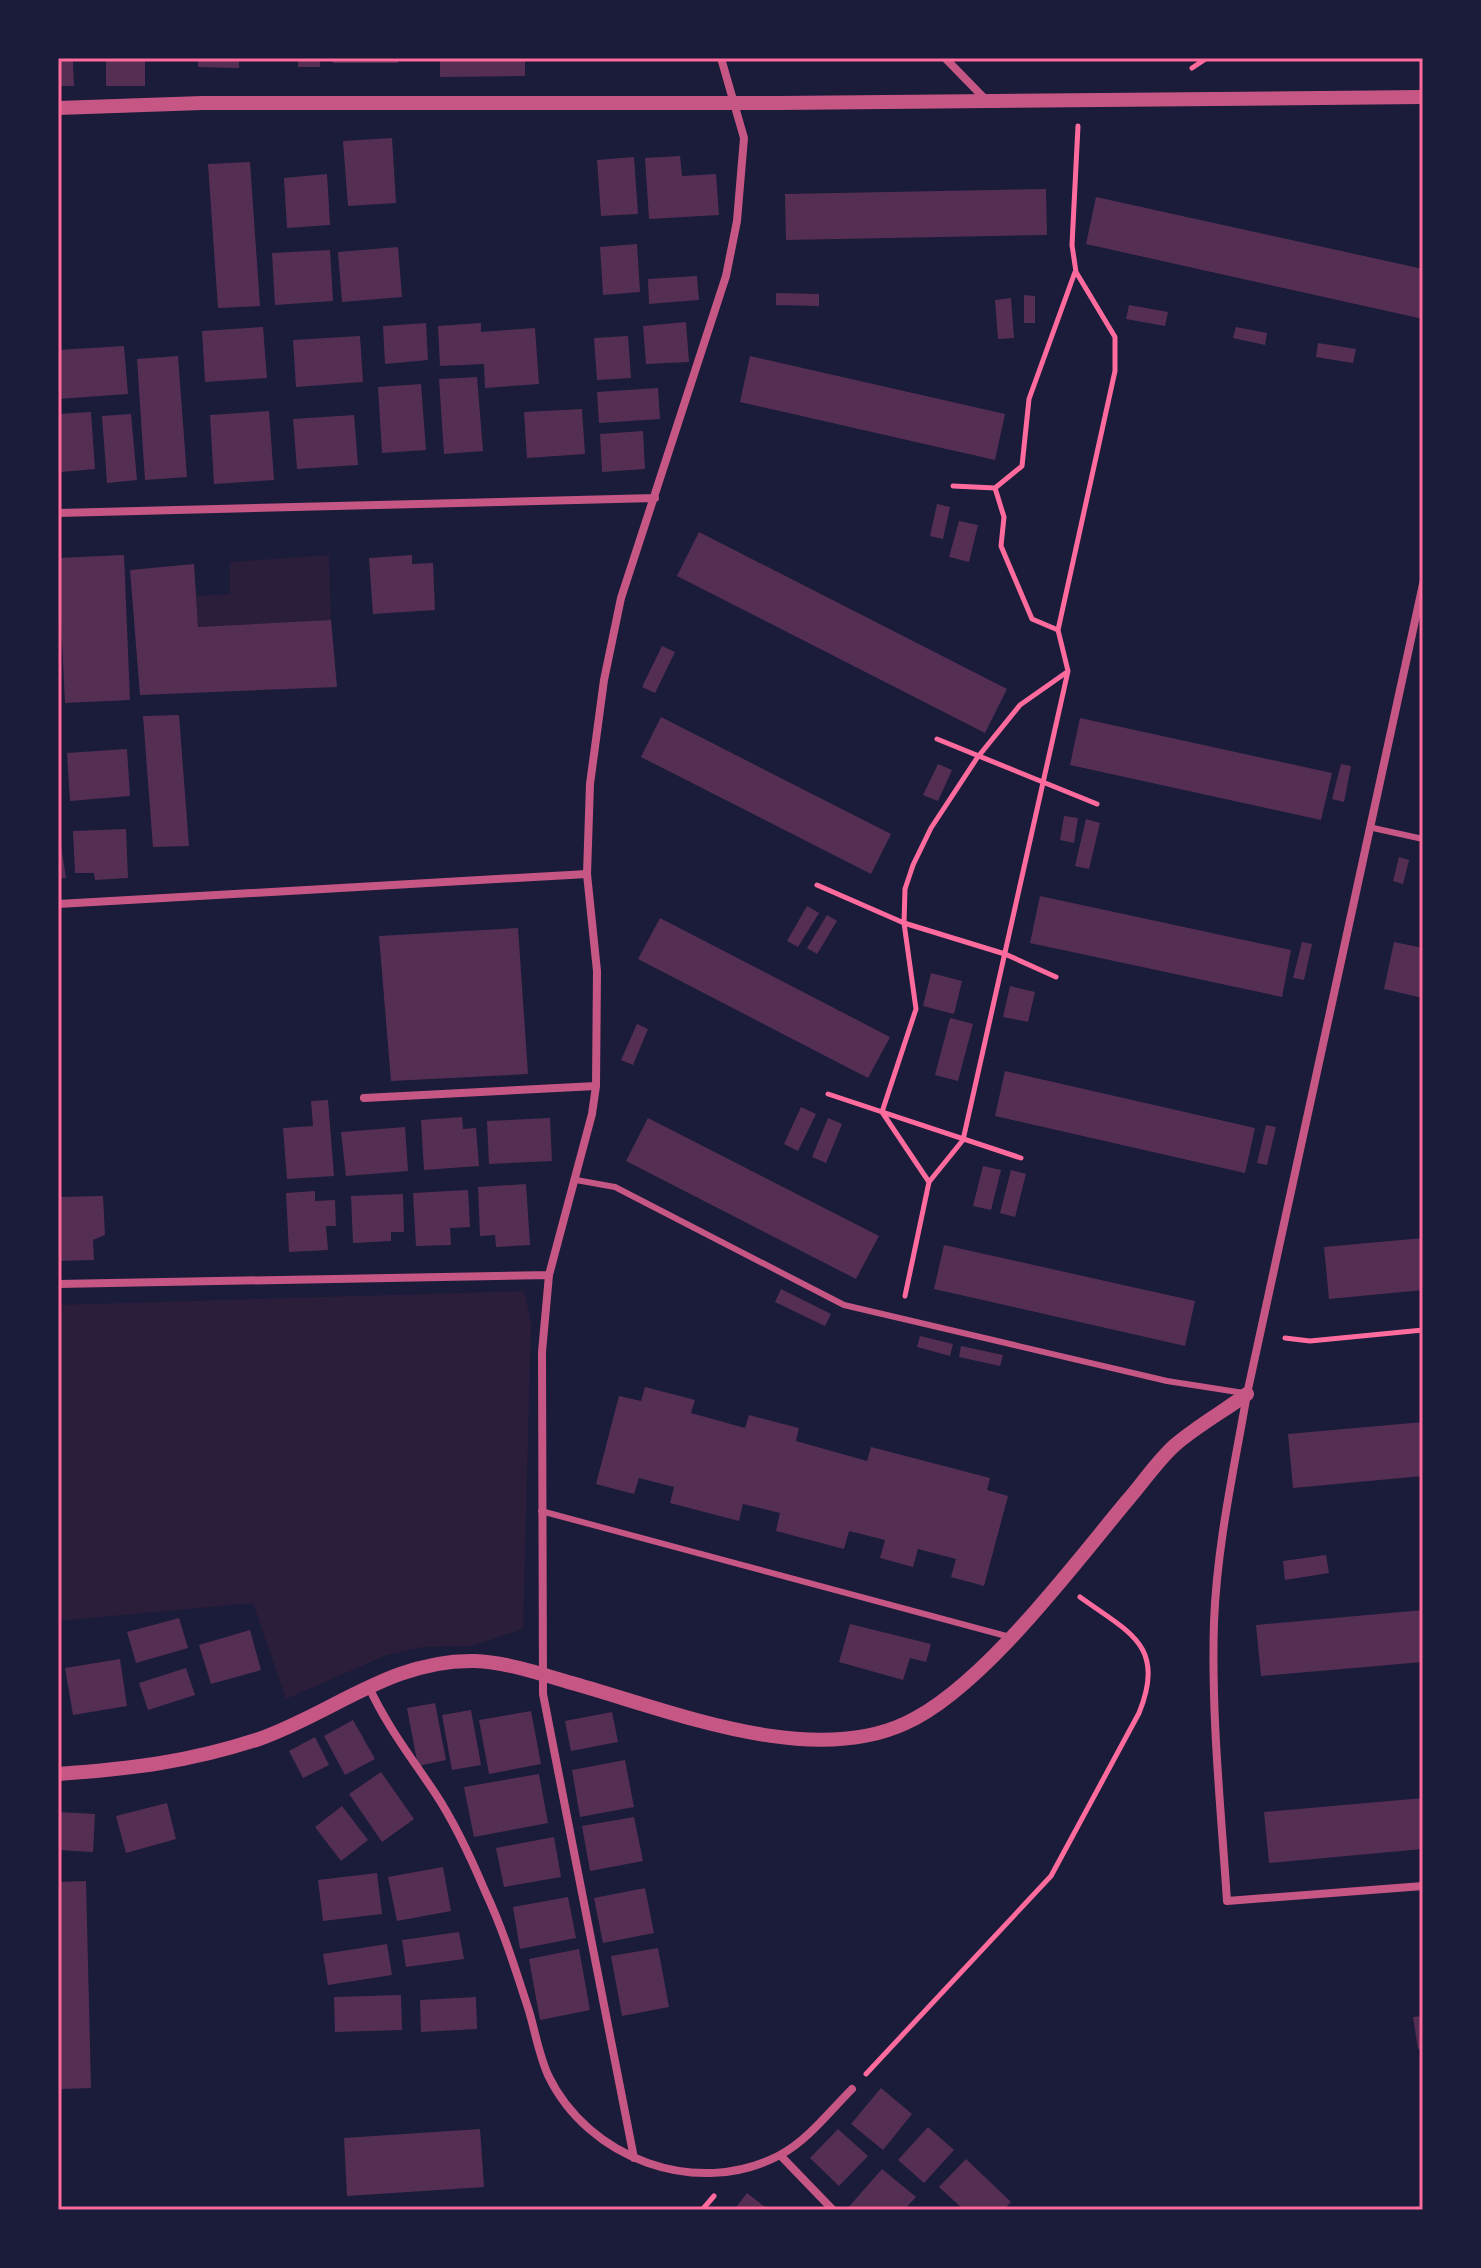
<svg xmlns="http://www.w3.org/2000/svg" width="1481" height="2268" viewBox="0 0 1481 2268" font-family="Mulish,sans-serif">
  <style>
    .green { fill: #2a1e3b }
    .building { fill: #542f53 }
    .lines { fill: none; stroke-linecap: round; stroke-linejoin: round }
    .path { stroke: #ff6b9d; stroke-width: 5 }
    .service { stroke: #c65784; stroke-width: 6 }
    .minor { stroke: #c65784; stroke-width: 8 }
    .tertiary { stroke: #c65784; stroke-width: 14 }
    .neatline { fill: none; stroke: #ff6b9d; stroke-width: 3 }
  </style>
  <rect width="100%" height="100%" fill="#1b1b3a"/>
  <path class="green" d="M329 555 331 620 198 627 196 596 230 594V562Z
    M524 1291 531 1322 523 1629 472 1646 423 1647 387 1655 286 1699 253 1603 58 1621V1305Z"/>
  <path class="building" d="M106 58H145V86H106Z
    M198 58H239V68L198 67Z
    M298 58H320V67H298Z
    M333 58H398V63H333Z
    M440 58H525V76L440 77Z
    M58 61H73L74 86H58Z
    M392 138 396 203 348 206 343 141Z
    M680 156 682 176 716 174 719 215 649 219 645 158Z
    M634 157 638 214 601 216 597 160Z
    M250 162 260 306 218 308 208 164Z
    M327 174 330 225 287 228 284 178Z
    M1046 189 1047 235 786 240 785 194Z
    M1096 197 1423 269V319L1086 244Z
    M637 244 640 292 603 295 600 247Z
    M398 247 402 297 342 302 338 252Z
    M330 250 333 301 275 305 272 253Z
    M697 276 699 300 649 304 648 279Z
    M776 293 819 294V306L776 305Z
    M1024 295 1035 296V323H1024Z
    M1011 298 1014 338 998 339 995 300Z
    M1129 305 1168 312 1165 326 1126 319Z
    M686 322 689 362 646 364 643 326Z
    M426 323 428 360 385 364 383 326Z
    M481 323V332L535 328 539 384 485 388 484 364 440 366 438 326Z
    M263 327 267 378 205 382 202 331Z
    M1236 327 1267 333 1265 345 1233 338Z
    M360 336 363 382 296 387 293 340Z
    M628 336 631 378 597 380 594 338Z
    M1318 343 1356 349 1353 363 1316 357Z
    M124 346 128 394 58 399V350Z
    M178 356 187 477 145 480 137 359Z
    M750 356 1005 414 995 460 740 402Z
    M477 377 483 451 444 454 439 379Z
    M421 384 426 450 382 453 378 387Z
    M658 388 660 419 599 423 597 392Z
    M582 409 585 454 527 458 524 412Z
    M269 411 274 480 214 484 210 415Z
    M91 412 95 469 61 472 58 414Z
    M131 414 137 480 107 483 102 416Z
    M354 415 358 465 297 469 293 419Z
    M643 431 645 469 602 472 600 434Z
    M937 504 950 507 943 539 930 536Z
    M959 521 978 525 969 562 949 557Z
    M699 532 1007 689 985 733 677 576Z
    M124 555 130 700 65 703 58 558Z
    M412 555V564L433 563 435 610 373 614 369 558Z
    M194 564 198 627 331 620 337 687 140 695 130 570Z
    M662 646 675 652 655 693 642 687Z
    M179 715 189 846 153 847 143 716Z
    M661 717 891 834 871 874 641 757Z
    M1080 718 1332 773 1321 820 1070 765Z
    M127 749 130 796 70 801 67 753Z
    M938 764 952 770 938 801 923 795Z
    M1341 764 1351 766 1344 802 1332 799Z
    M1064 816 1078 818 1074 843 1060 840Z
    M1086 819 1100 823 1089 869 1075 866Z
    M58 825 66 878 58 879Z
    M126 829 128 878 95 880 94 873H75L73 831Z
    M1399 857 1409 860 1403 884 1393 881Z
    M1040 896 1291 950 1282 997 1030 943Z
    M807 906 819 913 798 947 787 941Z
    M827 915 837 921 817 954 807 948Z
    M660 918 890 1037 868 1078 638 959Z
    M518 928 528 1074 391 1081 379 936Z
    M1302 942 1312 944 1304 980 1293 978Z
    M1394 942 1423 948V998L1384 989Z
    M931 973 962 981 954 1014 923 1006Z
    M1010 986 1035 992 1028 1022 1003 1017Z
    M950 1018 973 1024 958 1081 935 1075Z
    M637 1024 648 1029 633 1065 621 1060Z
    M1005 1071 1255 1128 1245 1173 995 1116Z
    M328 1100 334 1176 287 1179 283 1128 313 1126 311 1101Z
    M801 1107 816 1114 798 1151 784 1144Z
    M462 1117 463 1129 476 1128 479 1166 424 1170 421 1120Z
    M550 1118 552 1161 489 1164 487 1121Z
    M648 1118 879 1236 856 1279 626 1161Z
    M828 1118 842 1124 826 1163 812 1157Z
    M1266 1125 1276 1127 1267 1165 1257 1163Z
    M405 1127 408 1171 346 1176 341 1132Z
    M983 1166 1001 1170 991 1210 973 1206Z
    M1011 1170 1026 1174 1015 1217 1000 1213Z
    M526 1184 530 1245 496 1247 495 1235 480 1236 478 1187Z
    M468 1190 470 1227 450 1228 451 1245 416 1246 413 1193Z
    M315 1191V1201L335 1200 336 1226H326L328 1250 289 1252 286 1193Z
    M403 1194 404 1232H391V1241L353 1243 351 1196Z
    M103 1196 105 1235 93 1240 94 1260 58 1261V1197Z
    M1423 1238V1290L1329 1299 1324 1247Z
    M944 1245 1195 1301 1185 1346 934 1289Z
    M781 1289 831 1314 825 1326 775 1302Z
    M920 1336 953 1344 950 1356 917 1347Z
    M961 1346 1003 1355 1000 1366 959 1357Z
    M645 1387 695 1400 691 1413 745 1428 749 1415 799 1428 796 1441 867 1461 871 1447 990 1478 987 1490 1008 1496 984 1586 951 1577 956 1559 918 1549 913 1567 880 1558 885 1540 849 1531 844 1549 776 1531 780 1513 743 1504 739 1521 670 1503 674 1487 639 1478 634 1494 596 1484 619 1396 641 1401Z
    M1423 1422V1476L1293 1488 1288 1434Z
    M1326 1555 1329 1573 1285 1580 1283 1561Z
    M1423 1610V1662L1261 1676 1256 1625Z
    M179 1618 188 1648 136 1663 127 1632Z
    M850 1624 931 1644 926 1662 910 1658 903 1680 839 1662Z
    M250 1630 261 1670 211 1684 199 1645Z
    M120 1659 127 1706 73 1715 65 1668Z
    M186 1668 195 1695 148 1710 139 1683Z
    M435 1703 446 1760 418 1766 407 1708Z
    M471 1710 481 1765 452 1770 442 1715Z
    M531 1711 541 1764 489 1774 479 1720Z
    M612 1712 618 1742 571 1751 565 1721Z
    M353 1720 375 1759 345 1775 324 1736Z
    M315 1737 329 1765 303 1778 289 1751Z
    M625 1760 634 1807 580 1817 572 1770Z
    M381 1772 414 1819 382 1842 349 1794Z
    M539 1774 548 1823 474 1837 464 1787Z
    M1423 1798V1849L1269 1863 1264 1812Z
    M167 1803 176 1839 126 1853 116 1816Z
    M342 1806 368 1840 341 1861 315 1827Z
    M58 1812 95 1814 93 1852 58 1850Z
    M634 1817 643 1861 590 1871 582 1826Z
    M554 1837 561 1877 504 1887 496 1848Z
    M443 1867 451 1911 397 1921 388 1877Z
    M377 1873 382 1914 323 1921 318 1880Z
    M86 1881 91 2088 61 2089 58 1882Z
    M645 1888 654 1933 603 1943 594 1898Z
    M568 1897 576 1938 520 1949 513 1907Z
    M459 1932 464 1959 406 1967 402 1940Z
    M387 1944 392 1975 328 1985 323 1954Z
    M658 1948 669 2007 622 2016 611 1956Z
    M579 1949 590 2010 540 2020 529 1959Z
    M401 1995 402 2030 335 2032 334 1997Z
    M476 1997 477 2029 421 2032 420 2000Z
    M1423 2016V2048L1418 2049 1413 2017Z
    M881 2088 912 2114 883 2150 851 2124Z
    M928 2127 954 2150 924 2183 898 2160Z
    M480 2129 484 2187 347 2196 344 2138Z
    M838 2129 868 2156 839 2186 810 2158Z
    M966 2159 1011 2202 1003 2210H964L939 2187Z
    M882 2169 916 2197 904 2210H846Z
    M747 2193 769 2210H734Z"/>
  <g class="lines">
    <path class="path" d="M1192 68 1207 58
      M953 486 995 488
      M1058 630 1032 619 1001 546 1004 517 995 488 1022 466 1029 399 1075 272
      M937 739 1097 804
      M817 885 904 923 1005 954 1056 977
      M828 1094 1021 1158
      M929 1182 882 1112 916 1009 904 923 905 889 913 865 931 828 977 758 1020 705 1067 672
      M905 1296 929 1182 963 1140 1068 671 1058 630 1115 371V337L1076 272 1072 245 1078 126
      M1285 1338 1310 1341 1423 1330
      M866 2074 1051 1876 1139 1713C1167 1645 1128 1632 1080 1597
      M702 2210 714 2196"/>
    <path class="service" d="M1373 828 1423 839
      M576 1180 615 1187 844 1305 1167 1381 1244 1393
      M541 1511 1010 1637"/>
    <path class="minor" d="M945 58 987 101
      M58 513 655 498
      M1423 584 1247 1394C1234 1469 1217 1545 1214 1622 1211 1715 1221 1809 1227 1901L1423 1886
      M58 904 587 874
      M364 1098 596 1086
      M58 1284 549 1275
      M368 1685C386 1725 411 1757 435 1793 455 1823 471 1858 485 1891 503 1929 516 1971 529 2011 535 2031 539 2055 548 2075 588 2159 697 2199 780 2155 808 2140 830 2111 852 2089
      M780 2155 833 2210
      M634 2158 543 1694 542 1352 549 1275 592 1114 596 1086 597 971 587 874 590 784 604 680 621 598 726 276 737 221 744 138 721 58"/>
    <path class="tertiary" d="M58 108 202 103H779L1423 97
      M58 1774C129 1769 190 1762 259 1739 333 1713 392 1659 475 1661 505 1662 539 1673 568 1682 667 1709 808 1769 906 1723 981 1689 1072 1567 1126 1502 1142 1484 1157 1461 1175 1445 1197 1426 1224 1411 1247 1394"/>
  </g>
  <rect width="1481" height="2268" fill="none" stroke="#1b1b3a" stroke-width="120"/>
  <rect x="60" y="60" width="1361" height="2148" class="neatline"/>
</svg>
